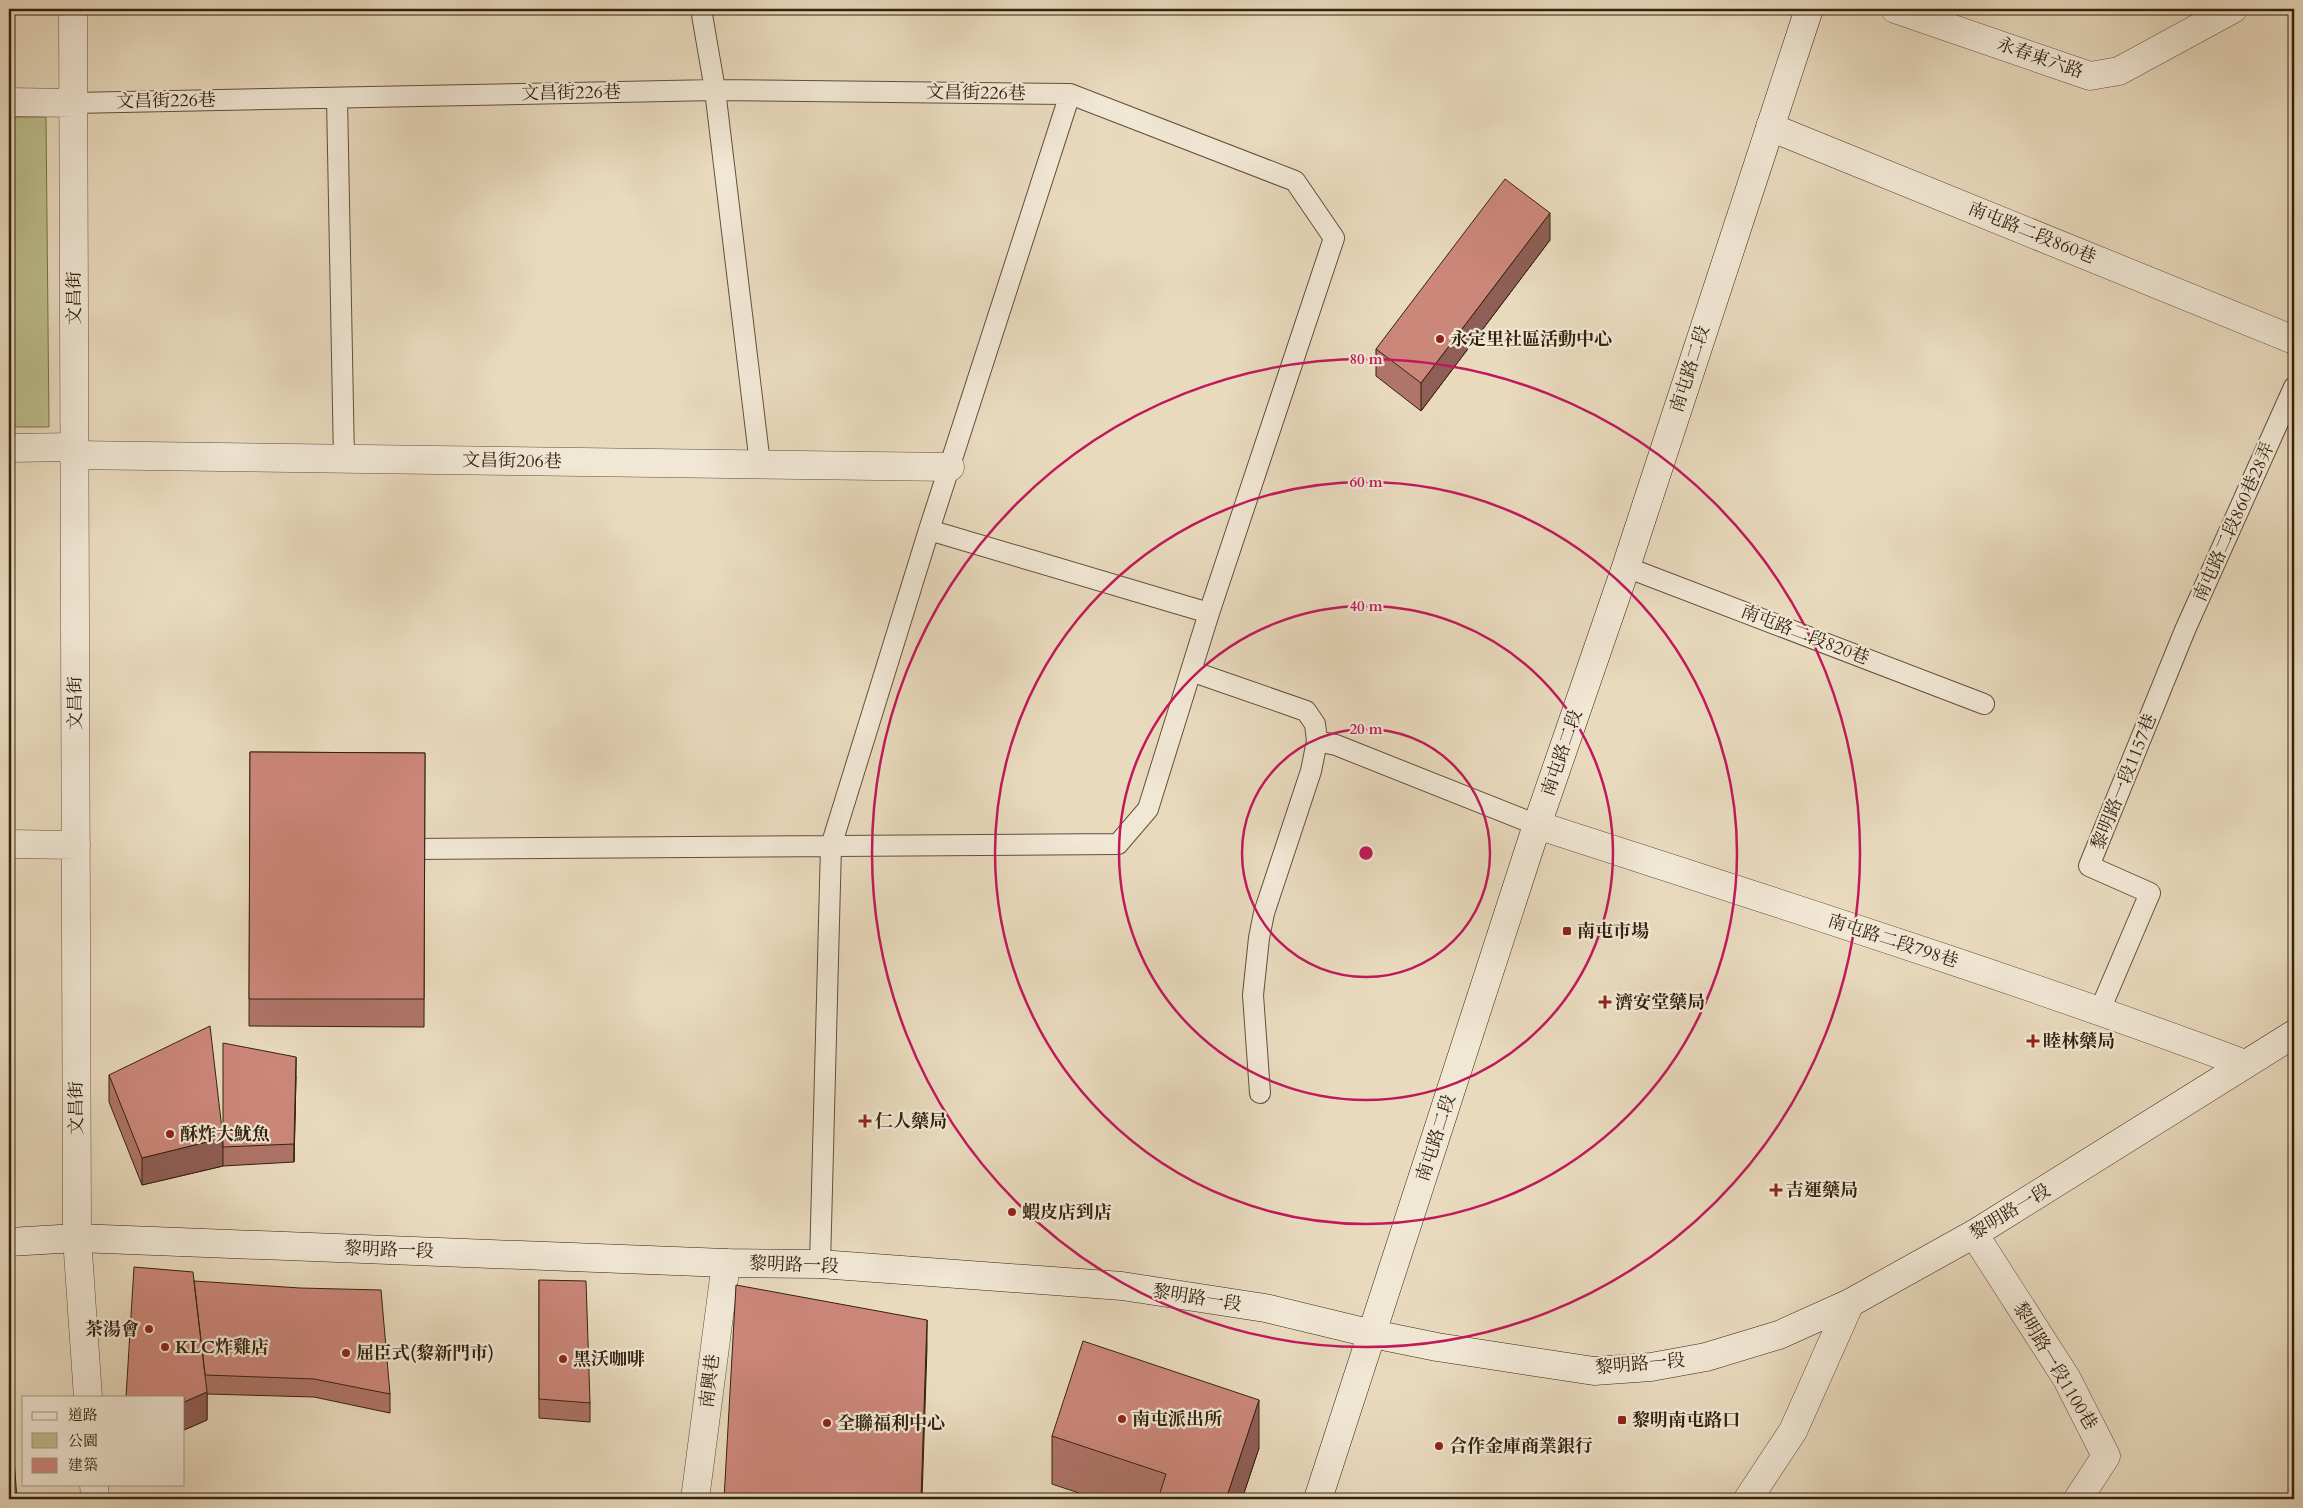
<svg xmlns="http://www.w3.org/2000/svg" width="2303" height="1508" viewBox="0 0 2303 1508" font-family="Cardo,'Noto Serif TC',serif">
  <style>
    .green { fill: #bdbd8d; stroke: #78704e }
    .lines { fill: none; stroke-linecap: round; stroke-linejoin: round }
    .lane-casing { stroke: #61503a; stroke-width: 22 }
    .street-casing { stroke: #61503a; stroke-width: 29 }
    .secondary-casing { stroke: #34220e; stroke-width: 29 }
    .lane { stroke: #f1e7d5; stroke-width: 20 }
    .street { stroke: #f1e7d5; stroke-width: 28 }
    .secondary { stroke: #f1e7d5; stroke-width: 28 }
    .wall { fill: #af746a; stroke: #34220e }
    .shaded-wall { fill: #8f5e56; stroke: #34220e }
    .building { fill: #cc877b; stroke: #34220e }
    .ring { fill: none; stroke: #c2185b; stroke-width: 2.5 }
    .poi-dot { fill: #8f2418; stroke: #f1e7d5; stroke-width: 2 }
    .labels { text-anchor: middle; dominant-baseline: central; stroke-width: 4.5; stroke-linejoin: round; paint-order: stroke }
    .street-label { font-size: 18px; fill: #34220e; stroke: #f1e7d5 }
    .poi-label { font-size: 18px; font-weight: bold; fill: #34220e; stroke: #f1e7d5; text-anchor: start }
    .centre { fill: #c2185b; stroke: #f1e7d5; stroke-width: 2.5 }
    .ring-label { font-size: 15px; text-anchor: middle; font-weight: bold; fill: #c2185b; stroke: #f1e7d5; stroke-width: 4.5; stroke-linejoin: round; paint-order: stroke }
  </style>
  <rect width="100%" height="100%" fill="#e9dabe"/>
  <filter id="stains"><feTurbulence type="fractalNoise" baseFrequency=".004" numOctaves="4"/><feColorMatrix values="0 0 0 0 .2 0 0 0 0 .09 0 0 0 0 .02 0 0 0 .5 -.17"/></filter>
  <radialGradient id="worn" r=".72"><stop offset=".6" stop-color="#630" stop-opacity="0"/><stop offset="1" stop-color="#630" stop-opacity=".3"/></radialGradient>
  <path class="green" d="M9 117H46L49 427H9Z"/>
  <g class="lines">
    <g class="lane-casing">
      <path id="lane" d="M701 9 715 90 760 464
        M337 98 344 459
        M73 103 715 90 1070 94 1295 181 1334 238 1209 613 1148 809 1118 844 412 849
        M929 530 1209 613
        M1626 567 1984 704
        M1191 671 1306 711 1315 724 1317 741 1311 771 1264 913 1259 938 1253 995 1260 1093
        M1317 741 1336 745 1537 825
        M2100 1010 2150 893 2089 866 2185 630 2294 387
        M820 1264 831 846 929 530 1070 94"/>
    </g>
    <g class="street-casing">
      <path id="street" d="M73 9 77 1238 88 1397
        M1895 9 2090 76 2119 71 2233 9
        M9 102 73 103
        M1770 127 2294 340
        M9 448 74 447
        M74 455 950 467
        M1537 825C1774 902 2012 977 2245 1064
        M9 844 76 845
        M1974 1234 2067 1379 2106 1456 2078 1499
        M94 1484 95 1499
        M695 1499 726 1263
        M1748 1499 1793 1431 1850 1303"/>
    </g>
    <g class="secondary-casing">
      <path id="secondary" d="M9 1242 77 1238 726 1263 820 1264 1122 1286 1265 1308 1373 1334 1437 1347 1594 1371 1651 1367 1706 1357 1779 1335 1850 1303 1974 1234 2294 1034
        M1318 1499 1537 825 1626 567 1809 9"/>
    </g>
    <use href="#lane" class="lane"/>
    <use href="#street" class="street"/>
    <use href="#secondary" class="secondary"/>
  </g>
  <path class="wall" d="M1550 240 1421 411 1376 376V349Z
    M250 752 425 753 424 1027 249 1026Z
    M109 1075 223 1138 296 1076 294 1162 223 1166 142 1185 109 1102Z
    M539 1280 590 1403V1422L539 1418Z
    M194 1281 390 1394V1413L314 1397 207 1394V1420L184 1430V1397Z
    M1052 1436 1259 1448 1242 1499H1097L1052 1484Z"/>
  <path class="shaded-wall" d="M1550 213V240L1421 411V383Z
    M296 1057V1076L294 1162V1144Z
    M223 1138V1166L142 1185V1158Z
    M927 1320V1347L922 1499H921Z
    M207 1392V1420L184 1430V1402Z
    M1259 1400V1448L1242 1499H1226Z"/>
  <path class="building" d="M1505 179 1550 213 1421 383 1376 349Z
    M250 752 425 753 424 999H249Z
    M210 1026 223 1138 142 1158 109 1075Z
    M223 1043 296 1057 294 1144 223 1147Z
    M134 1267 193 1272 207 1392 184 1402V1397H126Z
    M539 1280 586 1281 590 1403 539 1399Z
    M194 1281 300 1288 381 1290 390 1394 314 1379 205 1375Z
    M736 1285 927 1320 921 1499H724Z
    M1083 1341 1259 1400 1226 1499H1158L1166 1474 1052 1436Z
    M9 1391 17 1499H9Z"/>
  <g class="ring">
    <circle cx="1366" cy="853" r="124"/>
    <circle cx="1366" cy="853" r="247"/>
    <circle cx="1366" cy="853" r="371"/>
    <circle cx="1366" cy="853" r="494"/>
  </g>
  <g class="poi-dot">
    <circle cx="1440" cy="339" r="5"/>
    <rect x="1562" y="926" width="10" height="10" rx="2.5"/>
    <path d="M1602.5 994.5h5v5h5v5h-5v5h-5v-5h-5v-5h5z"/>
    <path d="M2030.5 1033.5h5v5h5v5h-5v5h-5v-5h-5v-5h5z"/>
    <path d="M862.5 1113.5h5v5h5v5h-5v5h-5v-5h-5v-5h5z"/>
    <circle cx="170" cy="1134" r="5"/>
    <path d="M1773.5 1182.5h5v5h5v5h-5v5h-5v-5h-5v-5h5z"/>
    <circle cx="1012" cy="1212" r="5"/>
    <circle cx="149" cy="1329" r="5"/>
    <circle cx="165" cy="1347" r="5"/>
    <circle cx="346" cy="1353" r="5"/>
    <circle cx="563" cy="1359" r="5"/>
    <circle cx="1122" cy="1419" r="5"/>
    <rect x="1617" y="1415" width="10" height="10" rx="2.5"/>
    <circle cx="827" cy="1423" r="5"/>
    <circle cx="1439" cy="1446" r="5"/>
  </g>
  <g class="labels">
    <g class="street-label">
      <text transform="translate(2040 58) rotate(19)">永春東六路</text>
      <text transform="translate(571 93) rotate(-1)">文昌街226巷</text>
      <text transform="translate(976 93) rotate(1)">文昌街226巷</text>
      <text transform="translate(166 101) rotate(-1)">文昌街226巷</text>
      <text transform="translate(2032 233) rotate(22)">南屯路二段860巷</text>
      <text transform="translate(74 298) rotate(-90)">文昌街</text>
      <text transform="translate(1690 369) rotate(-72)">南屯路二段</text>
      <text transform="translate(512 461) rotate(1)">文昌街206巷</text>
      <text transform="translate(2234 522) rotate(-66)">南屯路二段860巷28弄</text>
      <text transform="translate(1805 635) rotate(21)">南屯路二段820巷</text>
      <text transform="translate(75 703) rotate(-90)">文昌街</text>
      <text transform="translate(1562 753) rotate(-71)">南屯路二段</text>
      <text transform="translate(2124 782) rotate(-68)">黎明路一段1157巷</text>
      <text transform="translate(1893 941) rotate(18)">南屯路二段798巷</text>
      <text transform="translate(76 1108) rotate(-90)">文昌街</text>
      <text transform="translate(1436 1138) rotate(-72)">南屯路二段</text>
      <text transform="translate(2010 1212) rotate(-31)">黎明路一段</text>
      <text transform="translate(389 1250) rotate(2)">黎明路一段</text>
      <text transform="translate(794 1265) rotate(2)">黎明路一段</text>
      <text transform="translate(1197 1298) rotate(9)">黎明路一段</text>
      <text transform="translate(1640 1364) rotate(-5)">黎明路一段</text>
      <text transform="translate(2055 1366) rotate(59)">黎明路一段1100巷</text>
      <text transform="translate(710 1381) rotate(-83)">南興巷</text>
    </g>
    <g class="poi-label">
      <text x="1450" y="339">永定里社區活動中心</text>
      <text x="1577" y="931">南屯市場</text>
      <text x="1615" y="1002">濟安堂藥局</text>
      <text x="2043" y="1041">睦林藥局</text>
      <text x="875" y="1121">仁人藥局</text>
      <text x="180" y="1134">酥炸大魷魚</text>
      <text x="1786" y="1190">吉運藥局</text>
      <text x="1022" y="1212">蝦皮店到店</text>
      <text x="139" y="1329" text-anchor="end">茶湯會</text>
      <text x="175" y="1347">KLC炸雞店</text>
      <text x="356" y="1353">屈臣式(黎新門市)</text>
      <text x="573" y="1359">黑沃咖啡</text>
      <text x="1132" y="1419">南屯派出所</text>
      <text x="1632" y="1420">黎明南屯路口</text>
      <text x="837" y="1423">全聯福利中心</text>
      <text x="1449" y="1446">合作金庫商業銀行</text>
    </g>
  </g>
  <circle cx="1366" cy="853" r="8" class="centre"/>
  <g class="ring-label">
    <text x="1366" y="364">80 m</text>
    <text x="1366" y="487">60 m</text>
    <text x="1366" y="611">40 m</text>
    <text x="1366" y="734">20 m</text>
  </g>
  <rect width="2303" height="1508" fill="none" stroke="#e9dabe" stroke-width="30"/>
  <rect x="10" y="10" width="2283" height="1488" fill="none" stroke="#34220e" stroke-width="2.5"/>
  <rect x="15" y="15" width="2273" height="1478" fill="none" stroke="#34220e"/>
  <rect x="22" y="1396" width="162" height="90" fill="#f1e7d5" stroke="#a59885"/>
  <rect x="32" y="1412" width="25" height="8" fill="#f1e7d5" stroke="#a59885"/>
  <text x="68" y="1420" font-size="15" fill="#34220e">道路</text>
  <rect x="32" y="1433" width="25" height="15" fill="#bdbd8d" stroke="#a59885"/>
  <text x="68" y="1446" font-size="15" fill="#34220e">公園</text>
  <rect x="32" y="1458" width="25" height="15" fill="#cc877b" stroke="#a59885"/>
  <text x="68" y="1470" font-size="15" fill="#34220e">建築</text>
  <rect width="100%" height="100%" filter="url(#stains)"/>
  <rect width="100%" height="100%" fill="url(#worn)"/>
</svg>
